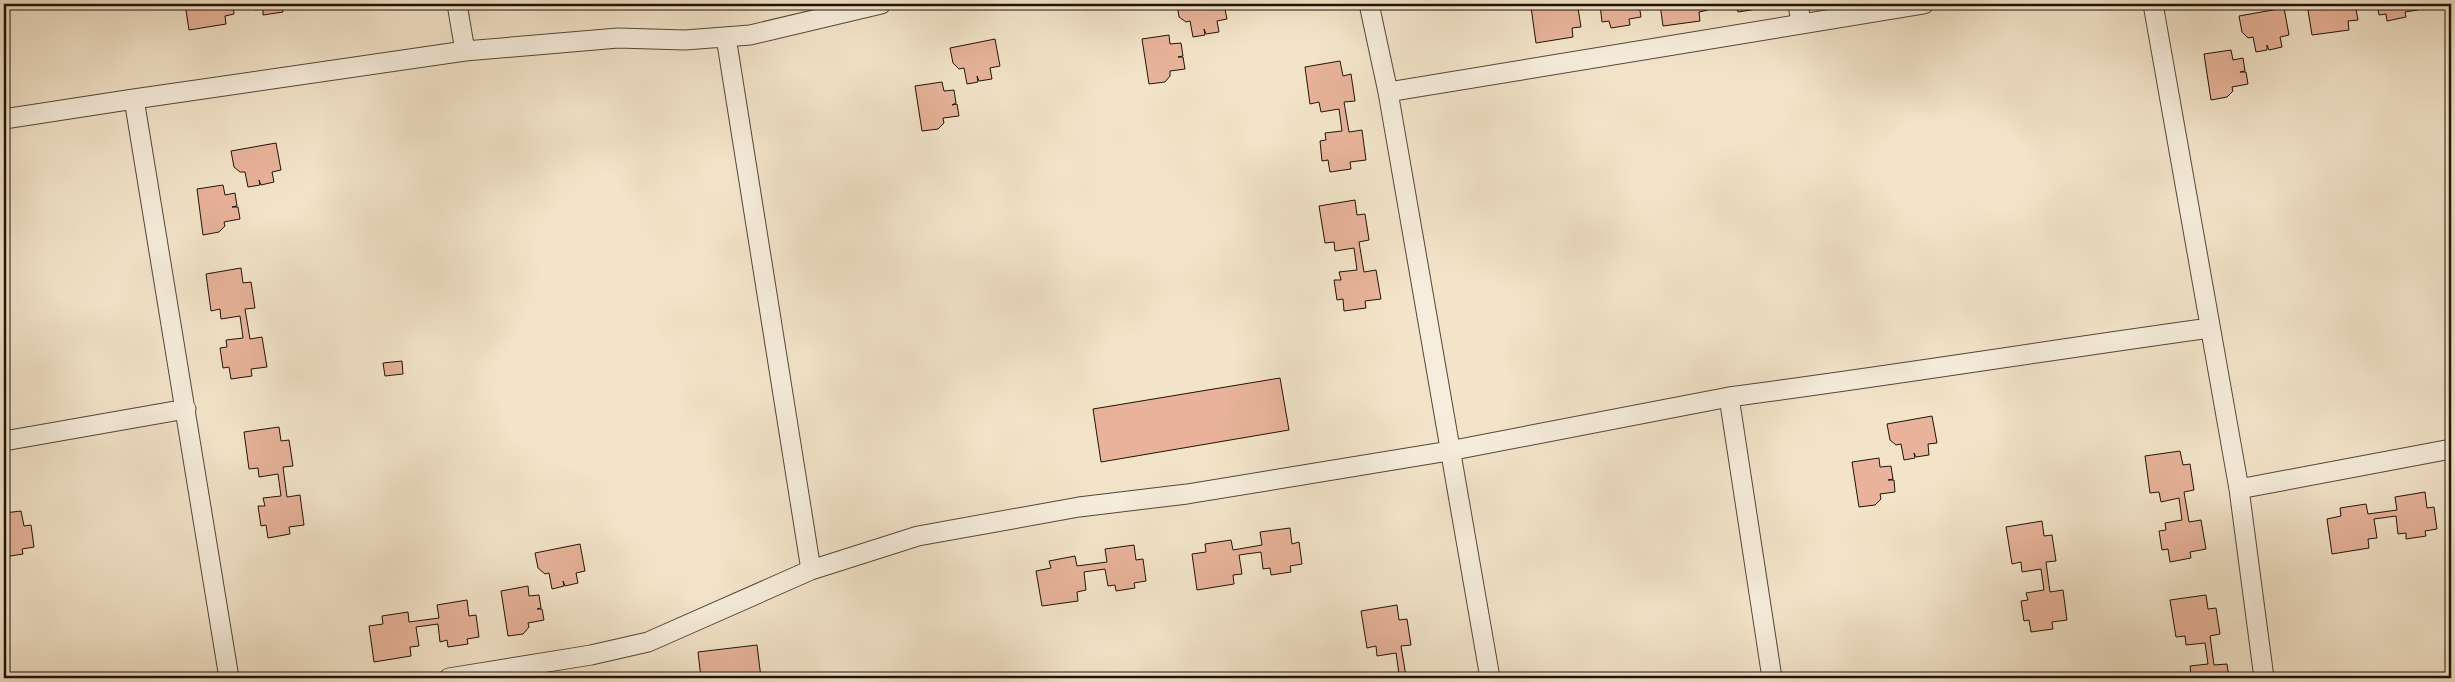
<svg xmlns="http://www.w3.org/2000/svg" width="2455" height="682" viewBox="0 0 2455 682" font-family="Cardo,serif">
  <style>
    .building { fill: #e8b39a; stroke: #1f1308 }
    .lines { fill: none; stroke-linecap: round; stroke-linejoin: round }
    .minor-casing { stroke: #544738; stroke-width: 21 }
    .minor { stroke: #f7eddc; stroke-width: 19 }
  </style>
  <rect width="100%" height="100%" fill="#f3e4c9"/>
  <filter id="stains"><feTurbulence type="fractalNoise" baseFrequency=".004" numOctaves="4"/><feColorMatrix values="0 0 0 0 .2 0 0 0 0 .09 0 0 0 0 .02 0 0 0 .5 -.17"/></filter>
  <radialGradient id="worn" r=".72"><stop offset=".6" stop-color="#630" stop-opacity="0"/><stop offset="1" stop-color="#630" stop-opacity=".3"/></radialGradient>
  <path class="building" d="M185 4H233L234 14 225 16 226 24 189 30Z
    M255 4H294V5L282 7 283 12 263 15V9L255 10Z
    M1177 4H1224L1227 19 1217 21 1219 32 1206 34 1204 29 1205 35 1193 37 1190 21 1186 22 1179 17Z
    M1639 4 1641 17 1629 19 1630 25 1611 28 1609 21 1602 22 1600 5 1578 8 1581 27 1572 28 1573 37 1536 43 1531 7 1545 4Z
    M1660 4H1707L1708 10 1699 12 1700 21 1663 26Z
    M1729 4H1756L1757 9 1738 12 1736 5 1729 6Z
    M2307 4H2355L2358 20 2348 21 2349 30 2312 35Z
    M2377 4H2417L2418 10 2405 12 2406 17 2387 21 2386 14 2379 15Z
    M2284 8 2289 35 2280 37 2282 47 2269 50 2267 45V50L2256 52 2253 37 2248 38 2242 32 2239 16Z
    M1169 35 1170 44 1181 43 1183 56 1178 57H1183L1185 69 1170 71V76L1165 82 1149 84 1142 39Z
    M995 39 1000 66 990 68 992 79 979 81 977 76 978 82 967 84 964 68 959 69 953 63 950 48Z
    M2231 50 2233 60 2243 58 2245 71 2240 72H2246L2248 84 2232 87 2233 91 2227 97 2211 100 2204 54Z
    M1340 61 1343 76 1351 74 1355 101 1344 102 1349 132 1362 130 1366 160 1350 162 1351 169 1330 172 1328 160 1322 161 1320 141 1326 140 1325 133 1342 131 1339 109 1321 112 1319 102 1310 104 1305 67Z
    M942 82 944 91 954 90 956 103 952 105 957 104 959 116 943 118 944 123 938 129 922 131 915 86Z
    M276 143 281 170 272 172 274 182 261 185 259 180 260 185 248 187 245 172H240L234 167 231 151Z
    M223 185 225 195 235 193 237 206 232 207H238L240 219 224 222 225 226 219 232 203 235 197 189Z
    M1355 200 1357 215 1365 214 1369 240 1359 242 1364 272 1376 270 1381 299 1365 301 1366 308 1344 311 1343 299 1337 300 1334 280H1341L1339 272 1357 270 1354 248 1335 251 1334 242 1325 243 1319 206Z
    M241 268 243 283 251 282 255 308 245 309 250 339 262 337 267 367 251 369 252 376 231 379 229 367 223 368 220 348 227 347 226 340 243 338 240 316 221 319 220 309 211 311 206 274Z
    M402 361 403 374 385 376 383 363Z
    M1280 378 1289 430 1101 462 1093 409Z
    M1932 416 1937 443 1928 444 1929 455 1916 457 1914 453 1915 458 1904 460 1901 444 1896 445 1890 440 1887 424Z
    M279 427 281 441 289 440 293 466 283 467 287 497 300 495 304 525 289 527 290 534 268 538 266 525 261 526 258 506H265L263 498 281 496 278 474 259 477 258 468 249 469 244 432Z
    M2180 451 2183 465 2190 464 2194 490 2184 492 2189 522 2201 520 2206 549 2190 552 2191 558 2170 562 2168 549 2162 550 2159 531 2166 530 2165 523 2182 520 2179 498 2161 502 2159 492 2150 493 2145 456Z
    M1879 458 1880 467 1891 466 1893 479 1888 480H1894L1895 492 1880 494 1881 499 1875 505 1859 507 1852 462Z
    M2425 492 2427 508 2434 507 2437 529 2425 531 2426 536 2406 539V533L2398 534 2396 516 2374 519 2377 538 2368 539 2369 548 2332 554 2327 519 2341 516 2340 508 2366 504 2368 514 2397 510 2395 497Z
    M21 511 24 526 31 525 34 547 22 549 23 554 4 557V513Z
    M2042 521 2044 536 2052 535 2056 561 2046 562 2050 592 2063 590 2067 620 2052 622 2053 629 2031 632 2029 620 2024 621 2021 601 2028 600 2026 593 2044 590 2041 569 2022 572 2021 562 2012 564 2006 527Z
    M1290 528 1292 544 1299 542 1302 564 1290 566 1291 572 1271 575 1270 568 1263 569 1261 552 1239 555 1242 574 1233 575 1234 584 1197 590 1192 554 1206 552 1205 544 1231 540 1233 550 1262 545 1260 532Z
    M580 544 585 571 576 573 578 583 565 586 563 581 564 586 552 589 549 573 545 574 538 568 535 553Z
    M1134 545 1136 560 1143 559 1146 581 1134 583 1135 588 1116 591 1115 585 1108 586 1105 569 1084 572 1086 590 1077 592 1078 601 1042 606 1036 571 1051 568 1049 561 1075 556 1077 566 1107 562 1105 549Z
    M528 586 529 596 539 595 541 608 537 609H542L544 620 528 623 529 627 523 634 508 636 501 591Z
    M2206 595 2208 609 2216 608 2220 634 2210 636 2214 665 2227 664 2229 678H2185V675L2191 674 2190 666 2208 664 2205 643 2186 645 2185 636 2176 637 2170 600Z
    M467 600 469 616 476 615 479 637 467 639 468 644 448 647 447 640 440 642 438 624 416 627 419 646 410 647 411 656 374 662 369 626 383 624 382 616 408 612 409 622 439 618 437 605Z
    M1397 605 1399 620 1407 619 1411 645 1401 646 1406 676 1418 674 1419 678H1382L1399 674 1396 653 1377 656 1376 646 1367 648 1361 611Z
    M757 645 761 678H701L698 652Z"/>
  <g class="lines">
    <g class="minor-casing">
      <path id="minor" d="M457 4 465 51
        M1369 4 1388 92 1490 678
        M1798 4 1801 23
        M2153 4 2239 489 2264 678
        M726 37 811 570
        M1388 92 1924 4
        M134 99 465 51 618 38 685 40 750 35 881 4
        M4 119 134 99 229 678
        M1729 397C1890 376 2050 350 2210 328
        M4 441 186 409
        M2239 489 2451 449
        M449 678 591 655 648 642 811 570 918 536 1079 507 1187 494 1449 451 1729 397 1772 678"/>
    </g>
    <use href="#minor" class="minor"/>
  </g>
  <rect width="2455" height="682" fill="none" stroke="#f3e4c9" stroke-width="20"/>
  <rect x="5" y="5" width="2445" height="672" fill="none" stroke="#1f1308" stroke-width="2.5"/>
  <rect x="10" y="10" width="2435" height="662" fill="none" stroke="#1f1308"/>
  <rect width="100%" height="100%" filter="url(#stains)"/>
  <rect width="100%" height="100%" fill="url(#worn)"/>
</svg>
